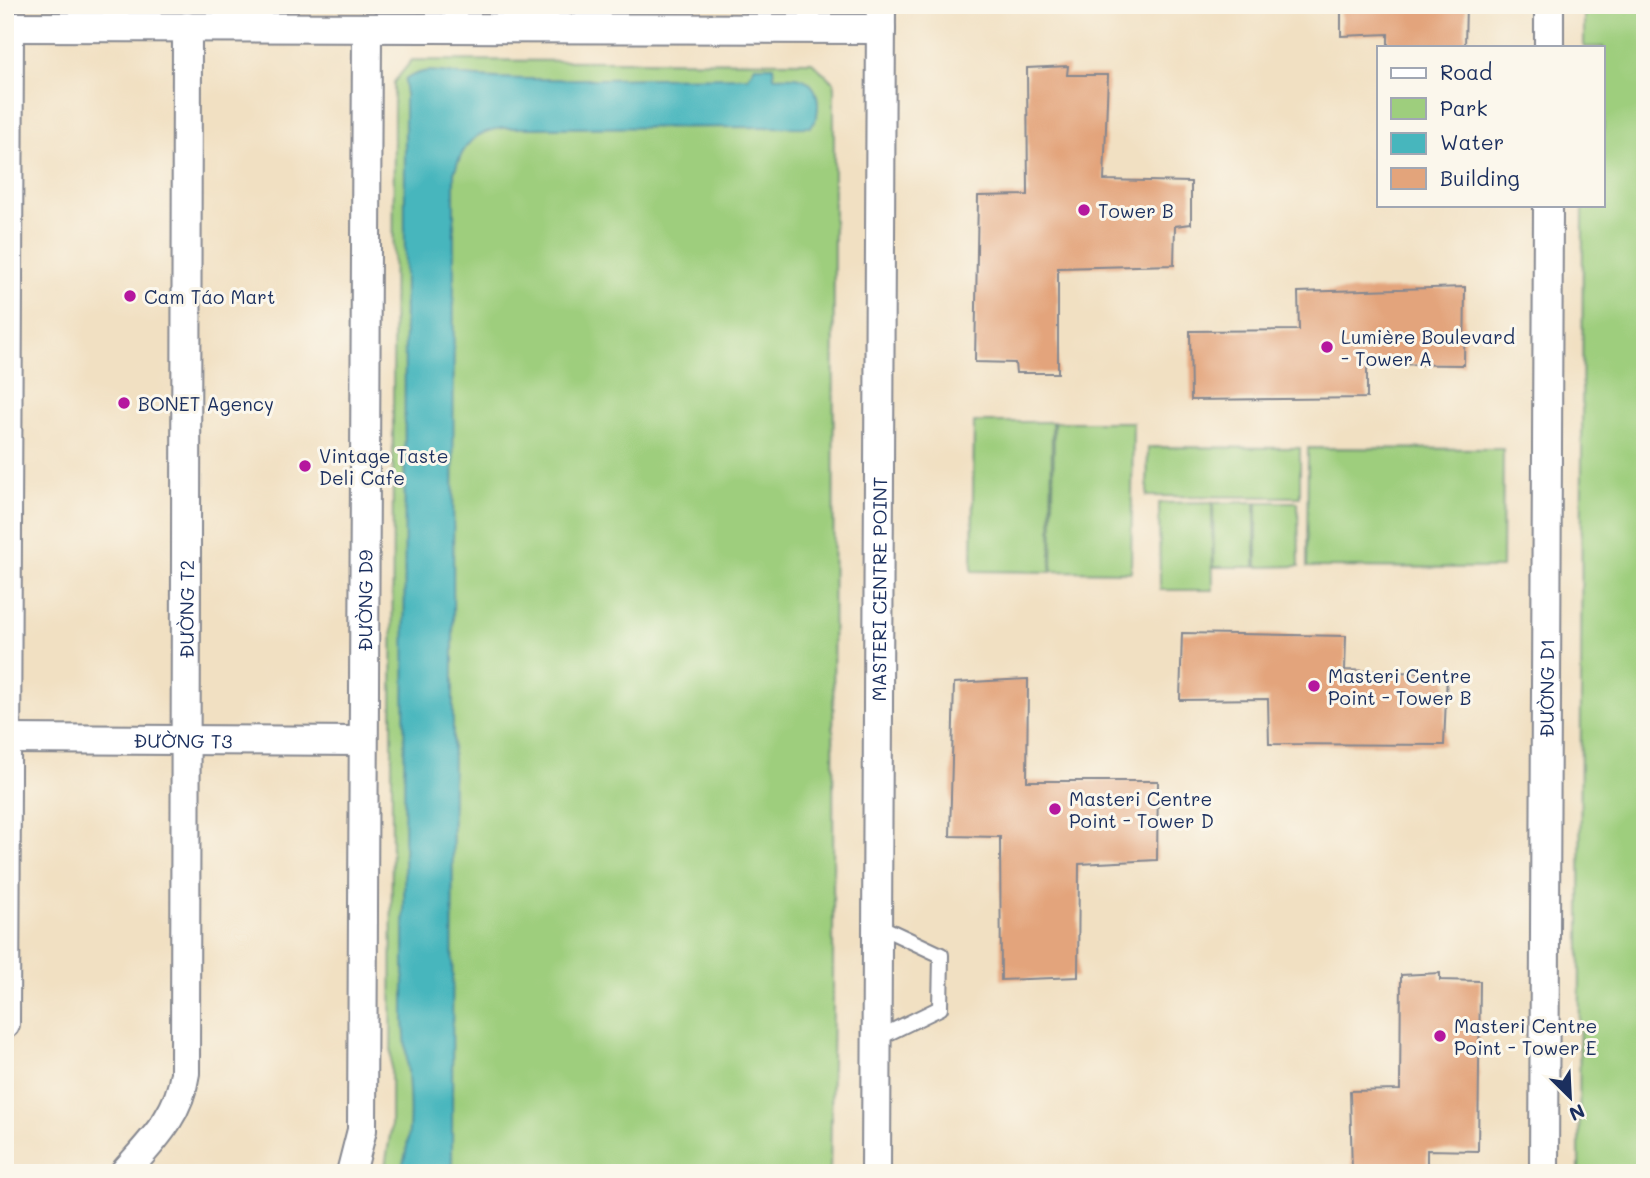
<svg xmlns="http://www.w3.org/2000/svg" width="1650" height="1178" viewBox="0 0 1650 1178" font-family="Mali,sans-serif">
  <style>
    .green { fill: #9ece7d; stroke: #5c7e6e; stroke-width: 2 }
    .water { fill: #47b6bd; stroke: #31728e; stroke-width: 2 }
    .building { fill: #e3a47b }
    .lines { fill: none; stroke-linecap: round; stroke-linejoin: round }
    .lane-casing { stroke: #868890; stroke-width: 18 }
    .street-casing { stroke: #868890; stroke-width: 32 }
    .lane { stroke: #fff; stroke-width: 14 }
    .street { stroke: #fff; stroke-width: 28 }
    .poi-dot { fill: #b5179e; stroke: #fbf7ec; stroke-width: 2.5 }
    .labels { text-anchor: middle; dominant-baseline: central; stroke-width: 6; stroke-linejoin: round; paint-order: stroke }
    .poi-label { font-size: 19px; fill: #1b2f5e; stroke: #fbf7ec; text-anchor: start }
    .street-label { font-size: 19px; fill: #1b2f5e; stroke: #fbf7ec }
  </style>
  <rect width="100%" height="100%" fill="#fbf7ec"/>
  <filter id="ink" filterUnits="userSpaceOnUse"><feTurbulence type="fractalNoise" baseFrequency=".0143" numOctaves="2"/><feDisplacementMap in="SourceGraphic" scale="14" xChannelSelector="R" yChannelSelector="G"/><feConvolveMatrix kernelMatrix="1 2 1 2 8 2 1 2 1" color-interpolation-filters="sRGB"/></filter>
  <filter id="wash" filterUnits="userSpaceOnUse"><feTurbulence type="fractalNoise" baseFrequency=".00686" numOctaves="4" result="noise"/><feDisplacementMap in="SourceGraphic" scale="28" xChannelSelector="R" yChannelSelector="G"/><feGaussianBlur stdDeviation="1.57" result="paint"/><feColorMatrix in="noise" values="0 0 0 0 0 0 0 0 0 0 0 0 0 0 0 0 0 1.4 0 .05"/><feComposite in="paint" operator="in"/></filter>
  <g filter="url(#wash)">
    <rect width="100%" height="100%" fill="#f1e0c2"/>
    <path class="green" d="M1584 5H1645V1173H1579L1583 205H1603V47H1584Z
      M412 60 812 62 834 83 833 1006 830 1173H384L391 1129 394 82Z
      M974 422H1052L1051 572 972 571Z
      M1054 422H1133L1131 572 1052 571Z
      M1148 447 1300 448V497L1147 496Z
      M1308 448 1503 449 1502 568 1307 567Z
      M1212 502 1213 590H1160L1159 503Z
      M1255 502V567H1214L1213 503Z
      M1257 502H1298L1299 566 1257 567Z"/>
    <path class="water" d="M755 66H773L774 77C784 77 798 75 807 81 821 90 821 115 811 127L503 128C474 131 463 145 454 173L452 1173H399C418 1134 406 1064 404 1021L405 80C428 63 451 76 476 77 567 82 658 77 748 77Z"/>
    <g id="blocks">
      <path class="building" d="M1341 5H1466L1465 47H1388V34L1341 36Z
        M1068 66 1067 75H1108L1104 180 1191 182V224L1175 226 1174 265 1058 268V373H1016L1015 363 975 362 978 196 1028 195 1027 68Z
        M1465 287 1464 365 1367 364V398L1191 400 1190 331 1299 330 1298 292Z
        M1182 633 1346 636 1345 670 1447 674 1444 745 1269 744 1268 699 1180 700Z
        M1028 679 1027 781H1158L1157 860 1079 864 1078 977 1001 980 1000 837 950 836 954 683Z
        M1440 973V980L1480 981 1478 1151 1427 1150V1173H1352L1350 1091 1400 1090 1401 975Z"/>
    </g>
  </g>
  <g filter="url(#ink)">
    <use href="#blocks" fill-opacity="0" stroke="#868890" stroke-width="2"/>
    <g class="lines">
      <g class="lane-casing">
        <path id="lane" d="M876 1039 940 1008 941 955 877 925"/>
      </g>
      <g class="street-casing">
        <g id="street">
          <path d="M5 27 881 29"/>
          <path d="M1549 47V5"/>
          <path id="s1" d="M5 739 363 741"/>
          <path d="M5 1024 9 27"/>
          <path id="s2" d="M124 1173C152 1141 179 1116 185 1073L187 27"/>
          <path id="s3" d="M351 1173 362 1130 367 28"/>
          <path id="s4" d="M876 1173 881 5"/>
          <path id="s5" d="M1544 1173 1548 205"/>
        </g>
      </g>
      <use href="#lane" class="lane"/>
      <use href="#street" class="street"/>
    </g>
  </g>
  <g class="poi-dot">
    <circle cx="1084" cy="210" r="7"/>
    <circle cx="130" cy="296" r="7"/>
    <circle cx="1327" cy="347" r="7"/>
    <circle cx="124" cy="403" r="7"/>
    <circle cx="305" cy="466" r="7"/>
    <circle cx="1314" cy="686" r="7"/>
    <circle cx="1055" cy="809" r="7"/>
    <circle cx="1440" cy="1036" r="7"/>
  </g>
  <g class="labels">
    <g class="poi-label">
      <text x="1098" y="210">Tower B</text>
      <text x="144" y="296">Cam Táo Mart</text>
      <text x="1341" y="336">Lumière Boulevard<tspan x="1341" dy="22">- Tower A</tspan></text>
      <text x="138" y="403">BONET Agency</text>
      <text x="319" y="455">Vintage Taste<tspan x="319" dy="22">Deli Cafe</tspan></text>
      <text x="1328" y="675">Masteri Centre<tspan x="1328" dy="22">Point - Tower B</tspan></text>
      <text x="1069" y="798">Masteri Centre<tspan x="1069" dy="22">Point - Tower D</tspan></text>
      <text x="1454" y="1025">Masteri Centre<tspan x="1454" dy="22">Point - Tower E</tspan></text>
    </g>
    <g class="street-label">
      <text stroke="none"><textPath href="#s4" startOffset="584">MASTERI CENTRE POINT</textPath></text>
      <text stroke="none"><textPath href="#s3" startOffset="574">ĐƯỜNG D9</textPath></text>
      <text stroke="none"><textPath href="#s2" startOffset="583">ĐƯỜNG T2</textPath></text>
      <text stroke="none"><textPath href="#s5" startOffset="485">ĐƯỜNG D1</textPath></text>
      <text stroke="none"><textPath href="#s1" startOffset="178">ĐƯỜNG T3</textPath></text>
    </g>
  </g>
  <rect width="1650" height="1178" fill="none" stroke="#fbf7ec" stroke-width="28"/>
  <rect x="1377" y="46" width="228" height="161" fill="#fbf7ec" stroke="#a1a7b3" stroke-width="2"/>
  <rect x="1391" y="68" width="35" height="10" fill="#ffffff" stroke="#a1a7b3" stroke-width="2"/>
  <text x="1440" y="80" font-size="21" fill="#1b2f5e">Road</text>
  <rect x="1391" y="98" width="35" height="21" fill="#9ece7d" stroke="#a1a7b3" stroke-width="2"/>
  <text x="1440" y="116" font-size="21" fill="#1b2f5e">Park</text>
  <rect x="1391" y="133" width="35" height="21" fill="#47b6bd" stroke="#a1a7b3" stroke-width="2"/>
  <text x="1440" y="150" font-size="21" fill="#1b2f5e">Water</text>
  <rect x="1391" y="168" width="35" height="21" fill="#e3a47b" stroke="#a1a7b3" stroke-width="2"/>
  <text x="1440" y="186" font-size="21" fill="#1b2f5e">Building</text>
  <g transform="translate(1570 1097) rotate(156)" stroke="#fbf7ec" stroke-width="5" paint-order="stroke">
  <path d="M0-5L12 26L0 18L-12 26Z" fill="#1b2f5e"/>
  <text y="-10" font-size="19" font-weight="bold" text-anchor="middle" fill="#1b2f5e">N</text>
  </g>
</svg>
